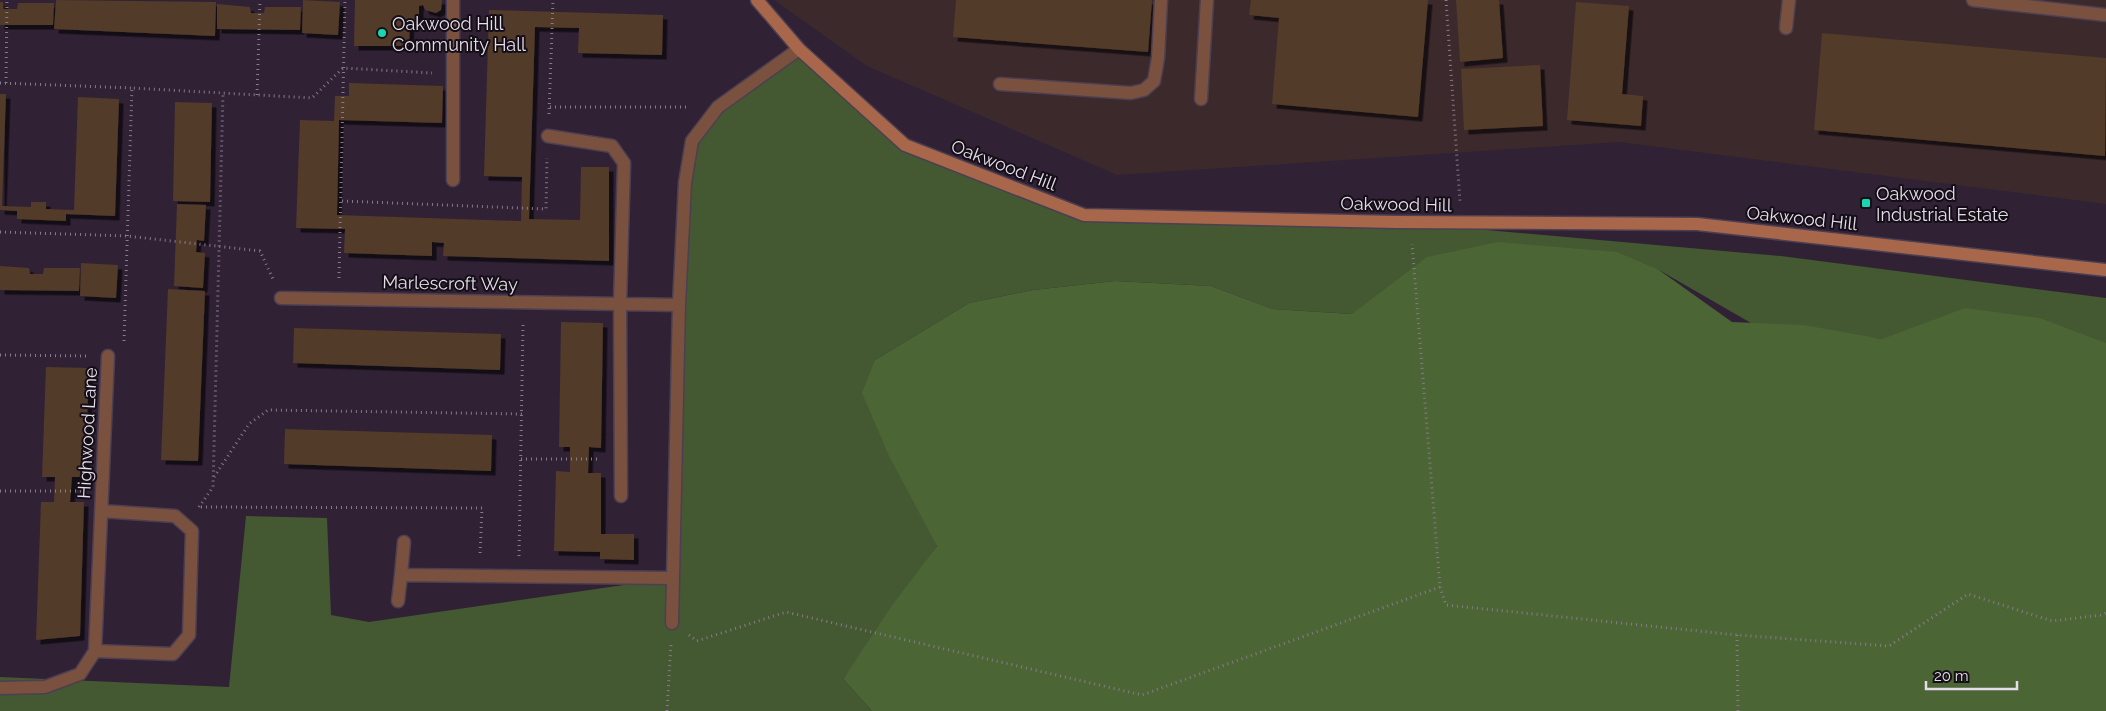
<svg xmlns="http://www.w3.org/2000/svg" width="2106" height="711" viewBox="0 0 2106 711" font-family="Raleway,sans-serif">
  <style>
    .industrial { fill: #3c292c }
    .green { fill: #445832 }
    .forest { fill: #4b6535 }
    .building { fill: #523a2b; filter: url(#shadow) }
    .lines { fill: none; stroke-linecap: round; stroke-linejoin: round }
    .lane-casing { stroke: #4d3f52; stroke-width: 15 }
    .street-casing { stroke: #4d3f52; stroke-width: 15 }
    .secondary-casing { stroke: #4d3f52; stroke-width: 15 }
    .path { stroke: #877a8b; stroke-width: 3; stroke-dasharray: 1 4; stroke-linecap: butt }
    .lane { stroke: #7a513f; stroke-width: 12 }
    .street { stroke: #7a513f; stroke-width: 12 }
    .secondary { stroke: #a8674a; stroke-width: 12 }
    .poi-dot { fill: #1ad5b2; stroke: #140e16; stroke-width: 2 }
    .labels { text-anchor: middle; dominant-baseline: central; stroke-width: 4; stroke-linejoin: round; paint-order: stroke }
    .poi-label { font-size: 18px; fill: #e6dcea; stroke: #140e16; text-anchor: start }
    .street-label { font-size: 18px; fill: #e6dcea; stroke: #140e16 }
  </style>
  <defs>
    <filter id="shadow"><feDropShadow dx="4.5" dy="4.5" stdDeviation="0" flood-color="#0009"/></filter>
  </defs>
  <rect width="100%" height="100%" fill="#302135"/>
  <path class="industrial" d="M774 0H2106V204L1619 142 1117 175 867 66Z"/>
  <path class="green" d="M799 49 905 145 1084 215 1396 222 1781 256 2106 298V344L1882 339 1751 323 1659 270 1352 314 1273 309 1211 286 1115 281 1033 290 969 303 875 360 937 546 843 679 872 711H0V677L229 687 246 516 327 518 331 615 369 622 672 578 692 141 718 107Z"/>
  <path class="forest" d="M1498 242 1617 252 1659 270 1732 322 1804 325 1882 339 1965 308 2040 318 2106 343V711H872L843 679 893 604 937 546 889 456 862 393 875 360 969 303 1033 290 1115 281 1211 286 1273 309 1352 314 1427 257Z"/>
  <path class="building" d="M56 0 216 2 215 36 54 29Z
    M303 0 340 2 338 35 302 33Z
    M355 0H442V1L441 10 436 13 425 10 423 5 419 6V19L410 20 409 46H354Z
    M956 0H1152L1148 52 953 37Z
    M1251 0H1428L1418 117 1272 104 1279 18 1249 15Z
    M1456 0H1499L1503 58 1460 62Z
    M0 2H3V9H17L18 3H54L53 25H0Z
    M1576 2 1629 6 1622 94 1643 96 1641 126 1567 120Z
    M217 4 250 7 251 13H264L265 7H301L300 30 217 29Z
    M489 10 663 15 662 55 578 53 579 28 535 27 529 219 580 220 581 167H609V261L443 256 444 243 432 242V256L344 253 345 229 296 228 300 120 334 121 335 96H349V83L443 86 442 123 339 120 337 215 521 221 522 177 484 176Z
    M1822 33 2106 58 2105 156 1814 130Z
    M1540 65 1543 126 1464 130 1461 69Z
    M0 94H6L2 206 31 207V202H46V209L74 210 78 97 119 99 115 216 66 214V221L17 219V211L0 210Z
    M175 102 212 103 210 202 173 201Z
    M177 204 206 205 204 241 197 240 196 252 205 253 203 288 174 286Z
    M81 263 118 265 116 298 80 296Z
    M0 266 29 268 30 274H43L44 268H80L79 291 0 290Z
    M168 289 205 291 198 461 161 460Z
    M561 322 603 323 601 448 589 447 588 473H601V534H634V560L600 559V552L554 551 556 471 570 472V447H559Z
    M294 328 501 334 500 370 293 363Z
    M46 367 89 368 85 477H72L70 502H84L80 636 36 640 41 502H54L55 477H42Z
    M285 429 492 435 491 471 284 464Z"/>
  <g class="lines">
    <g class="lane-casing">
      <path id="lane" d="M1786 28 1789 0
        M1000 84 1131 93 1144 90 1154 81 1158 58 1161 0
        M1201 99 1207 0"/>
    </g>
    <g class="street-casing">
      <path id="street" d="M1973 0 2106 15
        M548 136 612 146 624 163 620 304 621 496
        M453 180V0
        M281 298 679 305
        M404 542 401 575 672 578
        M398 601 401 575
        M672 623 679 305 685 183 692 141 718 107 799 49
        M95 651 173 654 189 635 192 531 175 516 101 511
        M0 688 45 687 80 674 95 651 108 356"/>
    </g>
    <g class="secondary-casing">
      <path id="secondary" d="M757 0 799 49 905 145 1084 215 1396 222 1697 224 2106 270"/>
    </g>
    <path class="path" d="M1446 0 1460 202
      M0 83 132 88
      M6 83 7 0
      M257 95 260 0
      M550 107H689
      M549 114 553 0
      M342 201 546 209 547 158
      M0 232 127 236 260 251 273 279
      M339 278 345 0
      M124 341 132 88 312 98 343 68 432 73
      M0 355 87 356
      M521 459H600
      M214 477 249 424 268 410 522 414
      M0 491H82
      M199 507 213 487 223 93
      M201 507 482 508 480 555
      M519 556 523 324
      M1440 587 1446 605 1737 635 1889 646 1968 594 2052 621 2102 615 2106 613
      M689 635 697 641 786 612 1142 695 1440 587 1412 244
      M1737 635 1738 711
      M667 711 671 644"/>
    <use href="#lane" class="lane"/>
    <use href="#street" class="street"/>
    <use href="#secondary" class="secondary"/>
  </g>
  <g class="poi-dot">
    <circle cx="382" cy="33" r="5"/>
    <rect x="1861" y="198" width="10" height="10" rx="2.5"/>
  </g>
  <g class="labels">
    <g class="poi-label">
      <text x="392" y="23">Oakwood Hill<tspan x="392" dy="21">Community Hall</tspan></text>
      <text x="1876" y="193">Oakwood<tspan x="1876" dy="21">Industrial Estate</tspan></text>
    </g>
    <g class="street-label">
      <text transform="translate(1004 165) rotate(21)">Oakwood Hill</text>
      <text transform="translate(1396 204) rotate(1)">Oakwood Hill</text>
      <text transform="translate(1802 218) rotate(6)">Oakwood Hill</text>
      <text transform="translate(450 283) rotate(1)">Marlescroft Way</text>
      <text transform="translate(87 433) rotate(-87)">Highwood Lane</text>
    </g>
  </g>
  <path d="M1926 681v8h91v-8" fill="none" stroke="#e6dcea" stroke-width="2.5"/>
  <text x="1934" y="681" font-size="15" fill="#e6dcea" stroke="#140e16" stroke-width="4" paint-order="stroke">20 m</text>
</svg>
